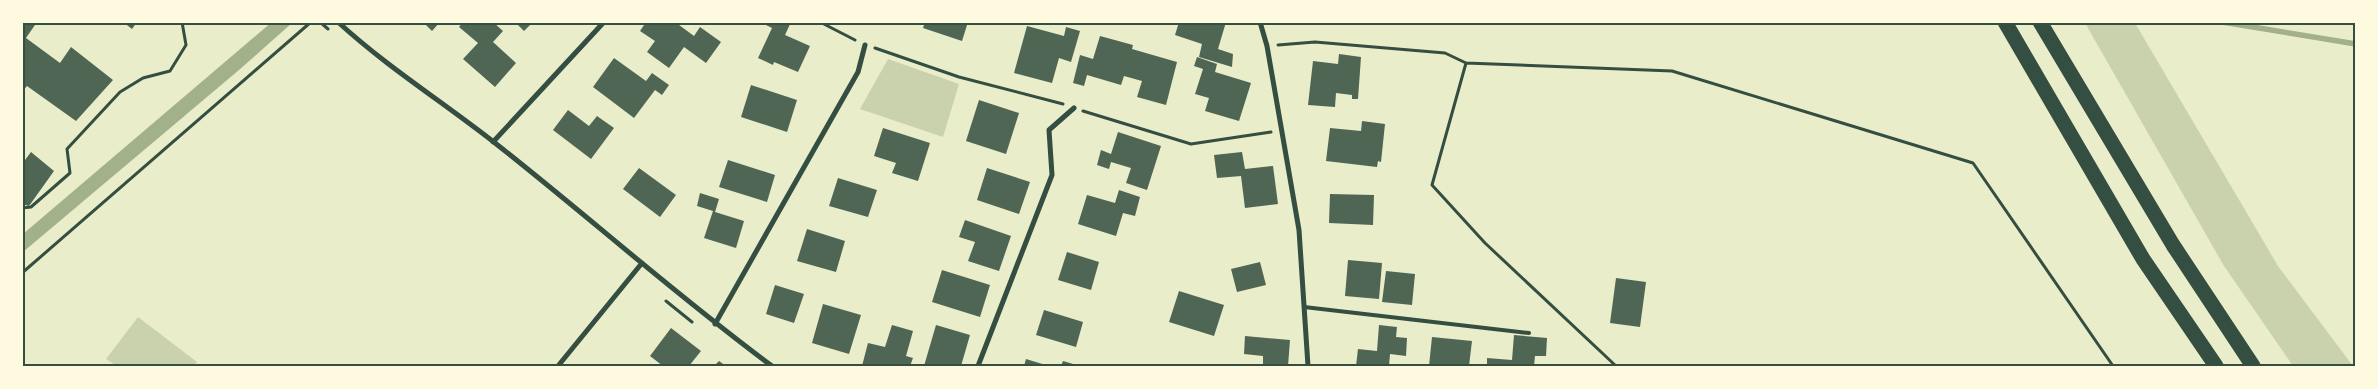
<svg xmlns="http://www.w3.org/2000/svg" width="2378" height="389" viewBox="0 0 2378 389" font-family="Lato,sans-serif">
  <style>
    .green { fill: #cad2ad }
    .water { fill: #a3b18a }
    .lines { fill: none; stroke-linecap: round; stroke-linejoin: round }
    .stream { stroke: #a3b18a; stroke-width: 5.5 }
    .building { fill: #4f6655 }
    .path { stroke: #344e41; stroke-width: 3 }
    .service { stroke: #344e41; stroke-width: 4 }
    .minor { stroke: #344e41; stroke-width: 5 }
    .motorway { stroke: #344e41; stroke-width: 15 }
    .neatline { fill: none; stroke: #344e41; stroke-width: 2 }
  </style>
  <rect width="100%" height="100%" fill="#e9edc9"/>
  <path class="green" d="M2085 23H2135L2278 266 2353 366H2293L2224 266Z
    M888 59 959 84 943 137 860 109Z
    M138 317 197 362 193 366H117L106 359Z"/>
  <path class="water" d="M272 22 292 23 239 70 23 252V234Z"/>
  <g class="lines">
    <path class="stream" d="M2222 22 2356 44"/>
  </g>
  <path class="building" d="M22 22H37L26 38 60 63 71 47 113 80 76 121 27 86 22 92Z
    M123 22H137L132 29Z
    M423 22H440L432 31Z
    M463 22H493L503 31 493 42 516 63 495 87 463 59 478 43 459 27Z
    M515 22H533L524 31Z
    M646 22H675L694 36 700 27 721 42 706 63 684 47 669 68 647 52 655 41 640 31Z
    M760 22H791L785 35 810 46 798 72 774 62 773 65 758 58 772 28Z
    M925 22H968L962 41 923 28Z
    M1179 22H1226L1218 49 1233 54 1232 67 1199 57 1202 44 1175 35Z
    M1027 26 1064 36 1066 27 1080 31 1071 62 1059 58 1052 83 1014 73Z
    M1100 36 1133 45 1132 49 1177 62 1166 105 1137 97 1142 81 1124 76 1121 85 1087 75 1084 86 1073 83 1080 55 1093 59Z
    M1339 54 1361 57 1358 99H1352V95L1336 93 1335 107 1308 105 1313 61 1338 64Z
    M1197 57 1217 64 1215 72 1251 83 1239 121 1205 111 1209 98 1195 94 1203 69 1194 66Z
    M614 58 646 81 652 73 669 85 662 95 655 90 634 118 593 87Z
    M751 85 797 100 787 132 741 117Z
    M979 100 1019 113 1006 154 966 141Z
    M568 110 589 126 597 116 614 128 591 159 553 130Z
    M1362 121 1385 124 1381 162 1378 161 1377 167 1326 161 1330 128 1361 131Z
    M883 128 930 143 918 181 892 173 896 163 874 156Z
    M1118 132 1161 146 1147 190 1126 183 1131 168 1111 162 1109 169 1097 165 1101 150 1111 154Z
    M31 152 54 171 29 206 22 204V158L25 160Z
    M1242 152 1245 169 1273 166 1278 204 1245 208 1241 176 1217 178 1214 155Z
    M728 160 775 175 767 202 719 187Z
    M639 168 676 195 660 217 623 189Z
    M987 168 1030 182 1019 214 977 200Z
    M838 178 877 190 868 217 829 206Z
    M1119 190 1140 197 1135 216 1123 213 1116 236 1078 224 1087 195 1115 203Z
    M700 193 719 199 715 212 744 221 736 248 704 238 713 211 697 206Z
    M1330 194 1374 195 1373 225 1329 223Z
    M965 220 1011 236 999 271 968 261 975 242 959 237Z
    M807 229 845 241 836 272 797 261Z
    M1067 252 1099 262 1091 290 1058 280Z
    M1348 260 1382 263 1379 299 1345 296Z
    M1260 262 1266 285 1237 292 1231 269Z
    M942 270 990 285 980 317 932 302Z
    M1386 271 1415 274 1412 305 1382 302Z
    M1616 278 1646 282 1640 327 1610 323Z
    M775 285 804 294 794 323 766 314Z
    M1179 291 1224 305 1214 336 1169 322Z
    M823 304 861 315 849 354 812 343Z
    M1044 310 1083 322 1076 347 1036 335Z
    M892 325 913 331 906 356 913 358 910 366H862L868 343 885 347Z
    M936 325 970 335 961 366H924Z
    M1379 325 1397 327 1396 337 1407 338 1406 356 1390 354 1389 366H1356L1358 349 1377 351Z
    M671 328 701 351 689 366H663L650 356Z
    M1514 335 1547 338 1546 356H1535L1534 366H1487V358L1512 360Z
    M1245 336 1290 340 1288 366H1263V356L1244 354Z
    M1432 337 1472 341 1469 366H1429Z
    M1026 359 1049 366H1024Z
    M719 361 726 366H714Z
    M1063 361 1080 366H1061Z"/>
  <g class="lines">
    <path class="path" d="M320 22 328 29
      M820 22 855 40
      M1278 45 1315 42 1445 53 1466 63 1672 71 1973 163 2113 366
      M875 48 959 77 1063 104
      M1466 63 1432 185 1485 243 1616 366
      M1083 111 1191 144 1271 132
      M22 208 31 207 70 173 67 149 120 92 143 78 170 71 186 45 182 22
      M22 273 311 22
      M666 301 692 322"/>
    <path class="service" d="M1304 307 1529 333"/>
    <path class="minor" d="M338 22C387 67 443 102 495 143 588 216 677 296 772 366
      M1260 22 1267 46 1299 230 1308 366
      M493 142 604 22
      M715 324 858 72 865 45
      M558 366 642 263
      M978 366 1052 175 1049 130 1074 108"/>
    <path class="motorway" d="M2005 22 2143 259 2216 366
      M2040 22 2173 245 2253 366"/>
  </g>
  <rect width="2378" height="389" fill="none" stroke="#fefae0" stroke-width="48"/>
  <rect x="24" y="24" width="2330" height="341" class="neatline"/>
</svg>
